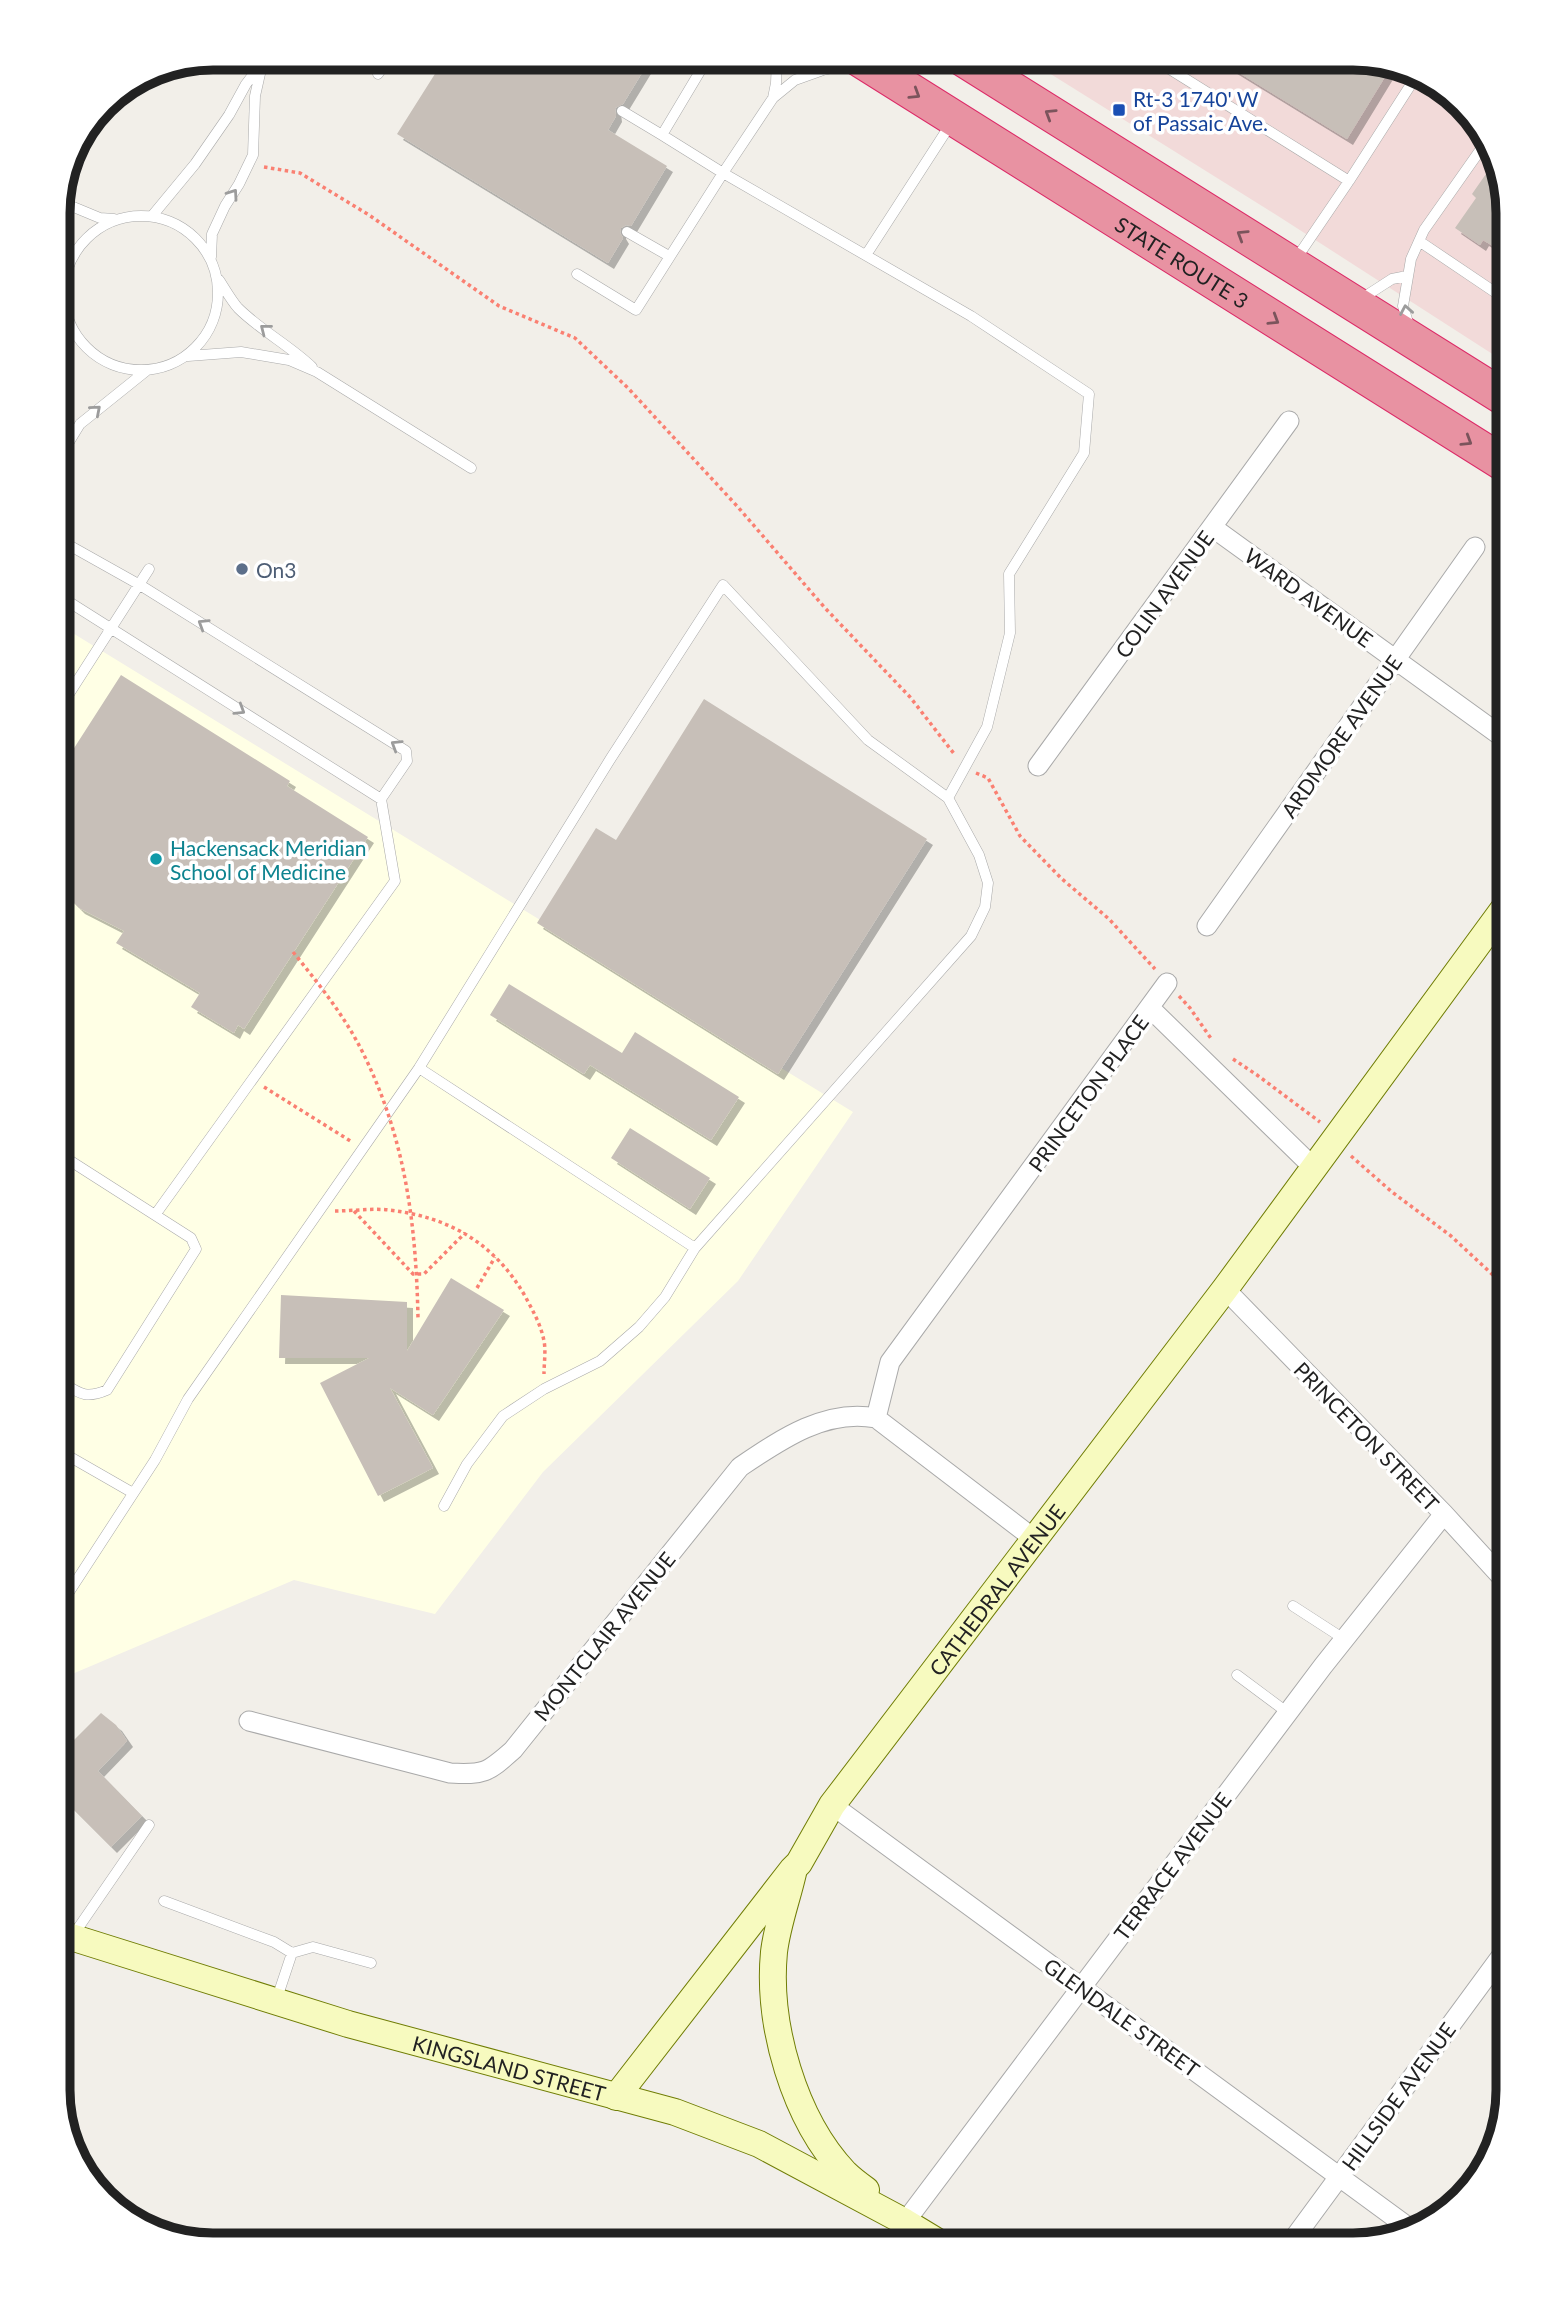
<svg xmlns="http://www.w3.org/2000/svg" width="1566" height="2303" viewBox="0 0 1566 2303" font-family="Lato,sans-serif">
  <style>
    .commercial { fill: #f2dad9 }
    .education { fill: #ffffe5 }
    .building { fill: #c7bfb8; filter: url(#shadow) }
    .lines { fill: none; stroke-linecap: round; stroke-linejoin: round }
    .lane-casing { stroke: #a9a9a9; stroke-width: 11 }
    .street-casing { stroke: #a9a9a9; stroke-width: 21 }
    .secondary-casing { stroke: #707d05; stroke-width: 28 }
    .highway-casing { stroke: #dc2a67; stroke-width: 37 }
    .path { stroke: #fa8072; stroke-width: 3.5; stroke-dasharray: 3.5 3.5; stroke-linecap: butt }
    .lane { stroke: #fff; stroke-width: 10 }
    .street { stroke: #fff; stroke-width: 19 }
    .secondary { stroke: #f7fabf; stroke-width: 26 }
    .highway { stroke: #e892a2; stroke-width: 35 }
    .path-bridge { stroke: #fa8072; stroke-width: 3.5; stroke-dasharray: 3.5 3.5; stroke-linecap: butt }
    .oneway { stroke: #7b545c }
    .oneway2 { stroke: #9c9c9c }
    .transit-dot { fill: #1a4fb4; stroke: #fff; stroke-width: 2.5 }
    .service-dot { fill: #5c6f8a; stroke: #fff; stroke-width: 2.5 }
    .culture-dot { fill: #0f9aa8; stroke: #fff; stroke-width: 2.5 }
    .labels { text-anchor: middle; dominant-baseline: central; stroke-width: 7; stroke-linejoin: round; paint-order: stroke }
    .transit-label { font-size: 21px; fill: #164399; stroke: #fff; text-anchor: start }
    .street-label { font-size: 21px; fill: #222; stroke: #fff }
    .service-label { font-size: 21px; fill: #4e5e75; stroke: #fff; text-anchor: start }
    .culture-label { font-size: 21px; fill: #0d838f; stroke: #fff; text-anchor: start }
    .rim { fill: none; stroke: #222; stroke-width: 9 }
  </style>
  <defs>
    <filter id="shadow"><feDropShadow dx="6" dy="6" stdDeviation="0" flood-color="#0004"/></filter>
  </defs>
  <rect width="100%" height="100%" fill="#f2efe9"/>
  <path class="commercial" d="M1025 58H1363L1431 79 1488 136 1508 213V364L1278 216Z"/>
  <path class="education" d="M58 624 853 1112 738 1281 543 1472 435 1614 294 1580 58 1680Z"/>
  <path class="building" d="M445 58H651L623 104 615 108 616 116 608 130 667 166 631 226 626 225 621 228 620 233 623 238 608 263 397 134Z
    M1215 58H1363L1391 67 1347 139Z
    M1495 161 1508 213V255L1483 240 1480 245 1455 228 1476 198 1472 194Z
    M121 675 290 781 287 786 368 837 244 1029 238 1025 234 1033 191 1007 200 993 116 943 124 931 79 908 58 887V749L69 756Z
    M704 699 927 839 778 1074 537 923 596 828 616 840Z
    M509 984 622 1053 635 1032 739 1097 711 1140 590 1065 584 1074 490 1015Z
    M630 1128 710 1178 690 1209 611 1158Z
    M451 1278 504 1310 433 1415 390 1388 433 1468 378 1496 320 1383 369 1358H279L281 1295 407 1302V1351Z
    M101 1713 116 1725 127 1741 98 1771 142 1816 111 1847 58 1794V1727L71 1743Z"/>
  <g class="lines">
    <g class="lane-casing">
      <path id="lane" d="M777 58 776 83 773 98 795 80 823 70 855 63
        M1152 58 1349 181 1417 75
        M378 74 389 58
        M773 98 723 173 971 316 1089 394 1084 453 1009 574 1010 633 987 727 948 798
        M622 111 662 135
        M59 201 100 218 114 219
        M64 293a77 77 0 1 1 154 0a77 77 0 1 1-154 0Z
        M152 216 195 164 229 115 246 84 266 58
        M627 232 669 256
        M1419 241 1508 301
        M58 244 68 268
        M866 255 952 122
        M211 257 212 234 225 206 239 184 253 155 255 96 262 65
        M1296 259 1349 181
        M577 274 636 310 723 173 662 135 708 58
        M219 280C225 289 231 300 238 308 260 330 289 345 312 367
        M1361 299 1392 279 1407 276
        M1409 326 1403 306 1411 259 1424 230 1488 139
        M188 356 241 352 289 360 317 372 471 468
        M58 390 61 384 67 317
        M58 460 80 424 146 371
        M58 595 381 799
        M58 711 149 569
        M419 1068 695 1248 665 1297 639 1327 600 1361 544 1389 503 1416 467 1464 444 1506
        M58 1153 155 1215
        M58 1380C78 1392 84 1400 107 1390L196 1249 191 1238 155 1215 395 881 381 799 407 761 406 751 140 585 58 539
        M58 1450 133 1493
        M1293 1606 1344 1639
        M58 1609 155 1460 188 1399 419 1068 611 758 723 585 868 740 948 798 979 855 988 883 985 907 971 936 695 1248
        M1237 1675 1288 1713
        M164 1901 274 1942 292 1953 276 2001
        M74 1934 149 1825
        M292 1953 313 1947 371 1963"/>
    </g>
    <g class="street-casing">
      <path id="street" d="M1212 527 1508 741
        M1038 766 1289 421
        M1207 926 1475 547
        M1150 1008 1314 1168
        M1225 1289 1444 1514 1508 1584
        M876 1418 890 1362 1167 983
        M249 1721 450 1773C484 1775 487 1773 513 1750L740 1467C780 1440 826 1408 876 1418L1033 1538
        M832 1805 1412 2230
        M905 2222 1323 1666 1444 1514
        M1289 2245 1508 1947"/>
    </g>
    <g class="secondary-casing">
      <g id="secondary">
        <path d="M793 1873C787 1899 777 1926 774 1952 767 2025 794 2119 845 2173 851 2179 859 2185 866 2190"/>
        <path id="s1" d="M58 1933 348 2024 675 2112 759 2144 905 2222 943 2245"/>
        <path id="s2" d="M616 2097 792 1870 799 1863 832 1805 1225 1289 1508 903"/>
      </g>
    </g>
    <g class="highway-casing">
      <g id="highway">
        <path id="s3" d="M858 58 1508 466"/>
        <path d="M962 58 1508 400"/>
      </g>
    </g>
    <path class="path" d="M264 167 300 173 369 215 499 306 575 338 628 388 737 506 825 608 910 697 955 755
      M976 773 988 778 1020 836 1062 879 1109 919 1155 969
      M1179 996 1190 1008 1212 1040
      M1233 1059 1257 1075 1320 1122
      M264 1087 352 1142
      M1351 1156 1392 1192 1451 1236 1508 1289
      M335 1211C353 1211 372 1208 389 1210 450 1217 495 1244 525 1296 533 1311 541 1325 544 1341 546 1351 544 1363 544 1374
      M354 1211 413 1274H424L465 1233
      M477 1288 495 1257"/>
    <use href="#lane" class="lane"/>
    <use href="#street" class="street"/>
    <use href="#secondary" class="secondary"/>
    <use href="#highway" class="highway"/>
    <path class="path-bridge" d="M293 952C318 983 343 1014 361 1049 405 1136 416 1222 418 1318"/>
  </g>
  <defs><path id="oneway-chevron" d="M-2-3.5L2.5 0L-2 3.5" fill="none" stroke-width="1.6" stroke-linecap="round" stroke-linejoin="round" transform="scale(1.75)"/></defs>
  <g class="oneway">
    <use href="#oneway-chevron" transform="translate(915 94) rotate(32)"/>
    <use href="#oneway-chevron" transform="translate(1050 114) rotate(-148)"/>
    <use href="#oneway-chevron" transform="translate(1242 235) rotate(-148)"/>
    <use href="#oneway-chevron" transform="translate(1274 320) rotate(32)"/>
    <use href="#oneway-chevron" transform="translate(1467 441) rotate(32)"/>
  </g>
  <g class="oneway2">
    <use href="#oneway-chevron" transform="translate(233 194) rotate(-55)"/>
    <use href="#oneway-chevron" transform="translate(1406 310) rotate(-100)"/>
    <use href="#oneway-chevron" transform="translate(265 329) rotate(-142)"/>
    <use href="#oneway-chevron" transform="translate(96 410) rotate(-41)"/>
    <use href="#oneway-chevron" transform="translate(203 624) rotate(-148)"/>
    <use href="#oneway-chevron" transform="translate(240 710) rotate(32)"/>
    <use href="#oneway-chevron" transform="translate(396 745) rotate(-148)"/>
  </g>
  <rect class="transit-dot" x="1112" y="103" width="14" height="14" rx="3.5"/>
  <circle class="service-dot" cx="242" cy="569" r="7"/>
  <circle class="culture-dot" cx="156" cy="859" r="7"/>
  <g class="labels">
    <g class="transit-label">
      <text x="1133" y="98">Rt-3 1740' W<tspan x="1133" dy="24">of Passaic Ave.</tspan></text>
    </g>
    <g class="street-label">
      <text stroke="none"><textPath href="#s3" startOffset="383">STATE ROUTE 3</textPath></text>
      <text transform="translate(1164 594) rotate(-54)">COLIN AVENUE</text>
      <text transform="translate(1309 597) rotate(36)">WARD AVENUE</text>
      <text transform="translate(1341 736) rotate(-55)">ARDMORE AVENUE</text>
      <text transform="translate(1088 1093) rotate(-54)">PRINCETON PLACE</text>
      <text transform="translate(1367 1436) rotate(46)">PRINCETON STREET</text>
      <text stroke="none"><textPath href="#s2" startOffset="635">CATHEDRAL AVENUE</textPath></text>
      <text transform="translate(604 1636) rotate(-51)">MONTCLAIR AVENUE</text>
      <text transform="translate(1172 1866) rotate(-53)">TERRACE AVENUE</text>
      <text transform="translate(1122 2017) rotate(36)">GLENDALE STREET</text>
      <text stroke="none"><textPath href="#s1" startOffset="471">KINGSLAND STREET</textPath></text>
      <text transform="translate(1398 2096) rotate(-54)">HILLSIDE AVENUE</text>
    </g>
    <g class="service-label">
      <text x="256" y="569">On3</text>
    </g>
    <g class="culture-label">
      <text x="170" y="847">Hackensack Meridian<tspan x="170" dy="24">School of Medicine</tspan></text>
    </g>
  </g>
  <path d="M0 0H1566V2303H0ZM213 70H1353A143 143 0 0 1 1496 213V2090A143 143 0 0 1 1353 2233H213A143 143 0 0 1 70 2090V213A143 143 0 0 1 213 70Z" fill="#fff" fill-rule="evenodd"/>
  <path class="rim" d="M213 70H1353A143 143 0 0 1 1496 213V2090A143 143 0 0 1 1353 2233H213A143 143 0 0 1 70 2090V213A143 143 0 0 1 213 70Z"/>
</svg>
